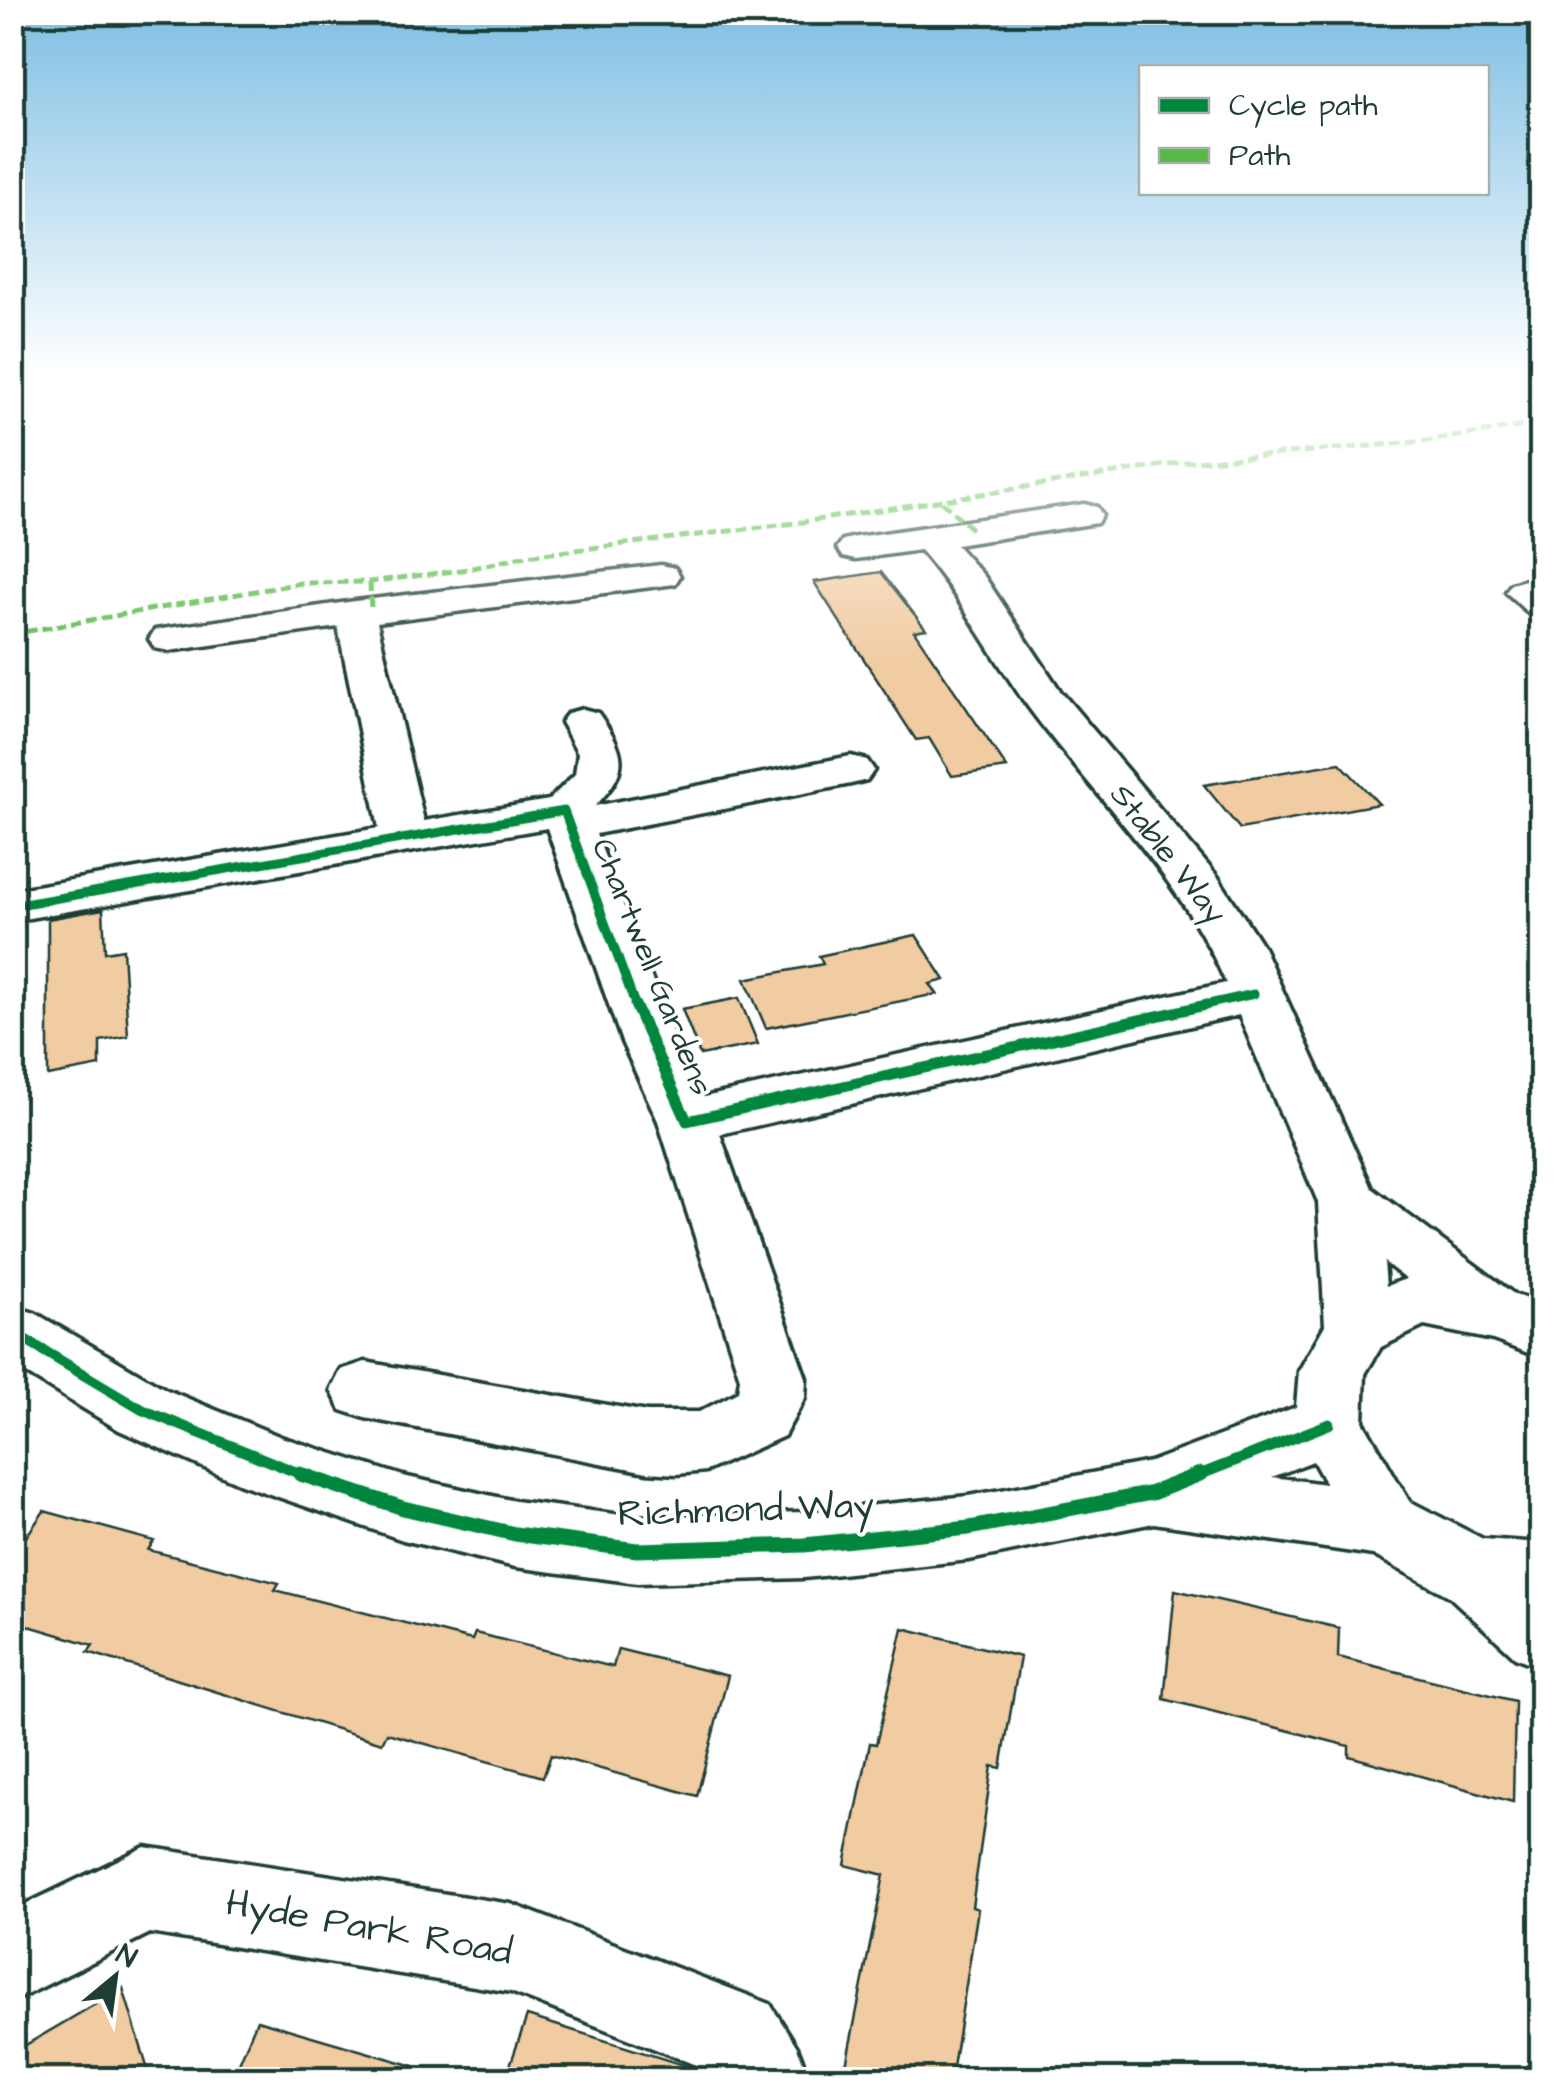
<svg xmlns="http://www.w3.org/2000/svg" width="1554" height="2092" viewBox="0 0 1554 2092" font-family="'Architects Daughter',sans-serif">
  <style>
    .building { fill: #f1cba1; stroke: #1f3d34; stroke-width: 2.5 }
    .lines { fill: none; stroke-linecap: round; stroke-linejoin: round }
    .minor-casing { stroke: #1f3d34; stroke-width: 7 }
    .minor { fill: #fff; fill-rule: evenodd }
    .quiet { stroke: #58b947; stroke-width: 5; stroke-dasharray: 10 5; stroke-linecap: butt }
    .cycleway-far2-casing { stroke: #fff; stroke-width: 14 }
    .cycleway-far1-casing { stroke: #fff; stroke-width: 18 }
    .cycleway-casing { stroke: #fff; stroke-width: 21 }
    .cycleway-far2 { stroke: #00873e; stroke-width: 9 }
    .cycleway-far1 { stroke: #00873e; stroke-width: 11 }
    .cycleway { stroke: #00873e; stroke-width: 15 }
    .labels { text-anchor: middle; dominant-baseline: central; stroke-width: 8; stroke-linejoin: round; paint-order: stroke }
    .street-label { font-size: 32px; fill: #1f3d34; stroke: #fff }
    .near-street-label { font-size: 38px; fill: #1f3d34; stroke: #fff }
  </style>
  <rect width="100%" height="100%" fill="#fff"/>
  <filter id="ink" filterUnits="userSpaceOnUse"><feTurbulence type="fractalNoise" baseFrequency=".01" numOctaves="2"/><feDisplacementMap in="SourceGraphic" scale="20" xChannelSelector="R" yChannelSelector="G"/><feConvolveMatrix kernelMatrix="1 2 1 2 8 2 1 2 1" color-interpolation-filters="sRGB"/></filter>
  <g filter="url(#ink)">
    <path class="building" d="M881 572 926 629 914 631 1007 768 952 776 929 738 916 740 814 582Z
      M1340 763 1379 804 1240 829 1204 785Z
      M103 909 105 952 123 949 128 1036 100 1041V1066L48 1076V919Z
      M916 935 945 980 930 984 937 994 766 1028 745 979 823 964 819 956Z
      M739 998 758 1044 700 1055 682 1009Z
      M44 1511 154 1541 148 1550 279 1583 275 1590 472 1640 475 1633 613 1667 618 1649 728 1676 697 1796 551 1755 543 1777 387 1733 382 1743 88 1652 93 1645 12 1621V1557Z
      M1175 1590 1339 1628 1338 1657 1515 1701 1513 1802 1349 1756V1746L1164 1699Z
      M903 1628 1020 1657 1001 1768 992 1766 972 1907 978 1909 951 2080H843L884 1875 845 1865 870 1743 876 1744Z
      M123 1988 151 2080H12V2053Z
      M527 2016 693 2068 691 2080H505Z
      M257 2020 414 2066 412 2080H232Z"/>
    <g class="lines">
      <g class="minor-casing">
        <path id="minor" d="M1084 504 1097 507 1102 515 1097 523 956 545 984 576 1061 692 1217 876 1262 945 1372 1188 1515 1295 1542 1304V1358L1493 1340 1424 1326 1381 1347 1365 1374 1363 1421 1409 1501 1483 1539 1542 1543V1668L1515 1657 1449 1596 1373 1555 1154 1523 969 1560 804 1578 637 1583 515 1567 403 1540 241 1484 119 1430 12 1365V1306L35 1313 167 1390 281 1437 403 1476 515 1501 637 1517 804 1512 969 1496 1150 1462 1296 1407 1299 1371 1325 1325 1318 1202 1239 1015 720 1134 806 1378 805 1398 784 1436 706 1471 677 1474 647 1472 365 1418 341 1410 331 1390 341 1370 365 1362 647 1412H699L738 1392 740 1378 658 1121 622 1042 547 828 12 921V890L379 828 338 627 169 651 155 648 149 639 155 630 355 601 661 565 675 568 680 576 675 584 377 622 424 821 549 800 575 774 578 753 561 722 568 713 583 709 598 713C626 753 631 769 595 806L851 756 867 760 874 770 867 780 851 784 596 834 676 1042 704 1097 1226 983C1181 876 1097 800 1029 708 991 656 963 599 920 550L856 559 843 556 837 548 843 540 856 537ZM1384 1262 1406 1279 1386 1286ZM1313 1461 1326 1484 1272 1477Z
          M1525 580 1542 586V617L1528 613 1506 592 1511 584Z
          M145 1847 511 1904 770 2004 797 2047 810 2080H713L706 2069 511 1992 150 1933 12 2002V1911Z"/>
      </g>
      <use href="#minor" class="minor"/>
      <path class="quiet" d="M942 502 973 530
        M370 582 371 611
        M12 634 301 583 370 582 468 569 527 556 803 522 1185 462 1427 441 1542 423"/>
      <g class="cycleway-far2-casing">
        <path id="cycleway-far2" d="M12 906 564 811 636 1007
          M1195 1007 1254 994"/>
      </g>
      <g class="cycleway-far1-casing">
        <path id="cycleway-far1" d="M635 1005 687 1121 1206 1005
          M12 1332 143 1410 308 1477
          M1194 1477 1329 1424"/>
      </g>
      <g class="cycleway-casing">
        <path id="cycleway" d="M300 1474 403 1508 515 1534 637 1550 804 1545 969 1528 1152 1493 1200 1474"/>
      </g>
      <use href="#cycleway-far2" class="cycleway-far2"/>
      <use href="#cycleway-far1" class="cycleway-far1"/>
      <use href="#cycleway" class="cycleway"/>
    </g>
  </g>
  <linearGradient id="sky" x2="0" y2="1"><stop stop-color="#7ebee3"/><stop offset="0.56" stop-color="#fff"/><stop offset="1" stop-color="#fff" stop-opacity="0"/></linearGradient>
  <rect width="1554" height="669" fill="url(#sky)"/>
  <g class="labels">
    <g class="street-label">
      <text transform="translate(1168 854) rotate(52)">Stable Way</text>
      <text transform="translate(652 967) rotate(68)">Chartwell Gardens</text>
    </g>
    <g class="near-street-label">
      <text transform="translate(746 1510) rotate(-2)">Richmond Way</text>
      <text transform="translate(369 1928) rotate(10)">Hyde Park Road</text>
    </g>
  </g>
  <rect width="1554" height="2092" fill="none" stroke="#fff" stroke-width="50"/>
  <rect x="25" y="25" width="1504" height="2042" fill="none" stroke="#1f3d34" stroke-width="4" filter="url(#ink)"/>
  <rect x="1139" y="65" width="350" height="130" fill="#ffffff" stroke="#a5b1ae" stroke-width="2.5"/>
  <rect x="1159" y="98" width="50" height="15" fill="#00873e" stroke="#a5b1ae" stroke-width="2.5"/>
  <text x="1229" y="115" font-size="30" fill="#1f3d34">Cycle path</text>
  <rect x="1159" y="148" width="50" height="15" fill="#58b947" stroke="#a5b1ae" stroke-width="2.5"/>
  <text x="1229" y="165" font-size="30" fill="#1f3d34">Path</text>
  <g transform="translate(115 1977) rotate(29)" stroke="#ffffff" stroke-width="8" paint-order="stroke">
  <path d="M0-8L18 38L0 25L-18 38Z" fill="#1f3d34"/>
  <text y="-15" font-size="28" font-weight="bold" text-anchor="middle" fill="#1f3d34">N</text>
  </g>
</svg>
